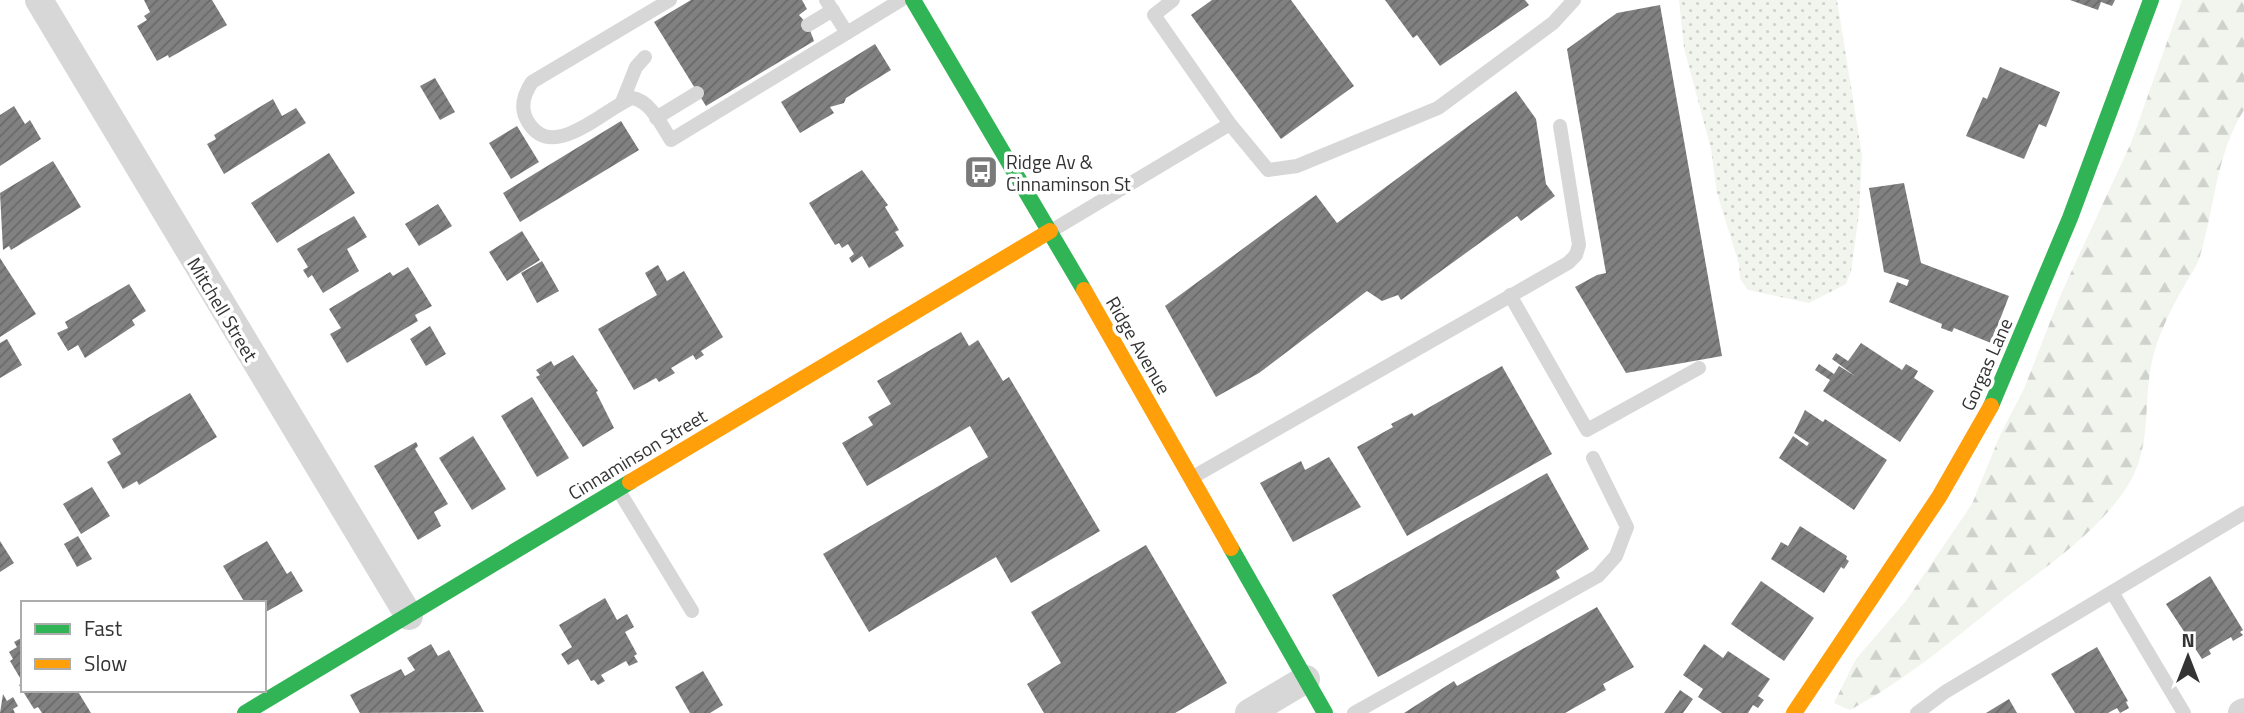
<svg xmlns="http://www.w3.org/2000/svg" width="2244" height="713" viewBox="0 0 2244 713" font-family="'Titillium Web',sans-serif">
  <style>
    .grass { fill: url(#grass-dots) }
    .forest { fill: url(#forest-firs) }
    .building { fill: url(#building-hatch) }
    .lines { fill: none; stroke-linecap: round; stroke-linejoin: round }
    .lane { stroke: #d7d7d7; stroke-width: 14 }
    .street { stroke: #d7d7d7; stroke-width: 28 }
    .fast { stroke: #30b455; stroke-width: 16 }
    .slow { stroke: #ff9f0a; stroke-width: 16 }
    .labels { text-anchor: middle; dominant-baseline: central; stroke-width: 7; stroke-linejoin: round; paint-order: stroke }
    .poi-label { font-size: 19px; fill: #333; stroke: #fff; text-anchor: start }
    .street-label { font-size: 19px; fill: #333; stroke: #fff }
  </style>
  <defs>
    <pattern id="grass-dots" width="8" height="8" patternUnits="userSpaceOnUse" patternTransform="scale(1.75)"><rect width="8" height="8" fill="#f1f5ed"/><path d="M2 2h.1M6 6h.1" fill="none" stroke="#cfd2cc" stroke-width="1.8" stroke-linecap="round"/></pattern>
    <pattern id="forest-firs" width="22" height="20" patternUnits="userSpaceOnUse" patternTransform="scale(1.75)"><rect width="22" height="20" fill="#f1f5ed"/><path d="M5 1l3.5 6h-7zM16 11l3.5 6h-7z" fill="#cfd2cc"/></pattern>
    <pattern id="building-hatch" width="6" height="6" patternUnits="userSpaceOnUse" patternTransform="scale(1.75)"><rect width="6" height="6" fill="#818181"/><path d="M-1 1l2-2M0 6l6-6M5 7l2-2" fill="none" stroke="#6a6a6a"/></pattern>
  </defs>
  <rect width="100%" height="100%" fill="#fff"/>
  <path class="grass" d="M1679 0H1837L1862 155 1859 214 1851 271 1846 284 1809 303 1748 290 1740 279 1739 264 1717 193 1711 149 1684 48Z"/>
  <path class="forest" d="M2182 0H2244V110C2216 154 2215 206 2200 256 2197 267 2188 278 2183 288 2170 311 2158 335 2152 361 2143 401 2152 442 2131 480 2105 527 2046 567 2004 599 1954 639 1907 679 1850 710L1834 703 1856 659 1906 601 1972 504 2001 433 2024 389 2061 294 2131 143Z"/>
  <path class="building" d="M144 0H212L227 25 169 58 168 55 157 61 137 26 147 20 144 16 150 12Z
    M691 0H802L807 9 799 15 808 25 814 41 706 106 654 22Z
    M1212 0H1291L1354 86 1281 139 1191 15Z
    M1385 0H1525L1529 5 1440 66 1417 35 1413 38Z
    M2070 0H2115L2112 6 2101 2 2098 10Z
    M1660 5 1722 356 1626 373 1575 287 1597 275 1606 273 1567 49 1617 13Z
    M875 44 891 70 846 98 844 103 830 107 834 113 800 133 781 102Z
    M2000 67 2060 92 2046 127 2039 124 2024 159 1966 136 1983 97 1987 99Z
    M435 78 455 112 440 120 420 86Z
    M1516 91 1536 119 1546 184 1555 196 1521 221 1517 216 1401 300 1398 295 1382 301 1367 291 1259 373 1216 397 1165 306 1316 195 1337 223Z
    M273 99 282 116 296 108 306 123 224 174 207 144 216 139 214 135Z
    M14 106 25 124 30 120 41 139 0 166V115Z
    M621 121 639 150 520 222 503 193Z
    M517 126 539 162 511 179 489 143Z
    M329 153 355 193 277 243 251 203Z
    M53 161 81 207 11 250 9 246 3 250 0 193Z
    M862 170 888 205 885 207 899 230 895 232 904 246 869 268 862 256 852 263 849 258 854 254 848 244 842 248 839 243 835 245 809 203Z
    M1904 183 1921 263 2009 296 1991 343 1954 328 1952 332 1941 328 1942 324 1889 302 1897 282 1907 286 1909 280 1884 272 1869 188Z
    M438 204 452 226 419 246 405 224Z
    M354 216 367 237 347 249 359 271 323 293 312 275 308 278 303 270 308 267 297 249Z
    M522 231 540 260 507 281 489 252Z
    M0 258 36 314 0 337Z
    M542 261 559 291 537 303 521 273Z
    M658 265 667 281 684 271 723 337 701 351 704 355 696 360 693 355 671 368 675 373 659 382 656 378 634 390 598 329 657 295 645 273Z
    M408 267 432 306 415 315 418 321 347 363 330 334 341 328 329 309 390 272 393 276Z
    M129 284 146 311 132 320 135 325 85 358 78 345 68 351 57 333 68 328 65 322Z
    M430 326 446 354 426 366 410 339Z
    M961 332 969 346 978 340 1003 381 1009 377 1100 531 1011 583 996 557 869 632 823 554 988 457 970 426 867 486 842 443 873 425 868 417 891 404 877 381Z
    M7 339 22 365 0 378V343Z
    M1861 343 1902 370 1906 364 1918 371 1914 378 1934 391 1900 442 1823 391 1830 380 1815 370 1819 364 1834 374 1839 366 1855 376 1832 359 1836 353 1848 361Z
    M573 355 598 391 596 392 614 428 583 447 536 377 540 375 536 370 551 361 554 366Z
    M1502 366 1552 454 1407 536 1357 447 1393 427 1391 424 1412 413 1414 416Z
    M190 393 217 437 139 485 137 481 123 489 107 462 121 454 112 439Z
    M532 397 569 458 537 477 501 416Z
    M1805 410 1823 422 1825 419 1887 460 1854 510 1779 458 1793 436 1807 446 1809 443 1794 433Z
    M473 436 506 489 472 510 439 458Z
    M416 442 418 446 415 449 448 504 434 512 441 526 418 540 374 466Z
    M1329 457 1361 507 1293 542 1260 483 1301 461 1305 470Z
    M1547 473 1589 549 1556 571 1560 578 1378 677 1332 595Z
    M92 487 110 516 81 534 63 504Z
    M1800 526 1847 556 1846 559 1849 561 1844 569 1841 567 1824 593 1771 559 1781 542 1788 546Z
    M78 536 92 559 77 567 64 544Z
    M0 541 14 563 0 572Z
    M267 541 287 574 291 571 303 591 264 613V603H245L223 566Z
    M1146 545 1227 683 1175 713H1044L1027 684 1061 663 1031 612Z
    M2210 576 2243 630 2240 632 2243 635 2233 641 2231 637 2209 650 2211 654 2202 659 2166 604Z
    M1761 581 1814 618 1784 661 1731 624Z
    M605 598 617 620 627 614 634 627 625 632 637 654 634 656 638 662 629 666 626 661 601 675 605 681 598 685 594 680 591 681 578 659 568 665 561 654 572 647 559 625Z
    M1597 607 1634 667 1603 684 1606 690 1565 713H1404L1454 681 1457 686Z
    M23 637V683L10 661 13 659 9 652 17 647 14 642Z
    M431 644 438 656 449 650 484 712 360 713 350 695 401 669 405 676 415 670 407 658Z
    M1704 644 1723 658 1728 651 1770 679 1758 696 1764 700 1758 708 1753 705 1748 713H1722L1698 697 1703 689 1683 675Z
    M2097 647 2128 701 2126 702 2129 708 2120 713 2117 708 2108 713H2075L2051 674Z
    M703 671 723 705 710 713H690L675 687Z
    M23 683V690H77L91 713H42L38 707 34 709 19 685Z
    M1680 690 1693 699 1683 713H1664Z
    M3 694 7 701 13 697 18 706 13 709 15 713H0Z
    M2009 699 2017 713H1986Z"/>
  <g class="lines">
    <path class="lane" d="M670 0 532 82C524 94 519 108 528 122 553 163 604 109 632 98 651 101 661 125 671 140L901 0
      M826 0 847 33
      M808 25 833 10
      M622 102 636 67 645 57
      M656 118 697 93
      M1230 124 1268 170 1297 166 1438 108 1553 23 1574 0
      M1051 231 1230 124 1154 15 1173 0
      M1510 295 1587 430 1699 368
      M1193 477 1568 263 1576 255 1579 245 1560 126
      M619 491 692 611
      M2112 592 2184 713
      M1354 713 1598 576 1616 556 1627 527 1593 458
      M1917 713 1945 692 2244 513"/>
    <path class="street" d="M39 0 409 616
      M1249 713 1306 679
      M2242 713 2244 712"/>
    <path class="fast" d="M913 0 1084 290
      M1991 406 2070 218 2151 0
      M1231 548 1325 713
      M245 713 630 482"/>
    <path class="slow" d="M1084 290 1231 548
      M630 482 1050 231
      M1794 713 1939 497 1991 406"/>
  </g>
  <defs>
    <g id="bus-square" transform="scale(1.75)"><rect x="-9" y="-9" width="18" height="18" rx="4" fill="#7a7a7a" stroke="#fff"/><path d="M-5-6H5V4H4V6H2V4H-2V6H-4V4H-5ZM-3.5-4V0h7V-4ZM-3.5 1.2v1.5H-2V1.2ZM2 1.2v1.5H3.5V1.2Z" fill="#fff"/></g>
  </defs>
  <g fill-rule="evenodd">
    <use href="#bus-square" x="981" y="172"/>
  </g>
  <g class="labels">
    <g class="poi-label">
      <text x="1006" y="161">Ridge Av &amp;<tspan x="1006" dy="22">Cinnaminson St</tspan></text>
    </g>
    <g class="street-label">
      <text transform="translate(223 309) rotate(59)">Mitchell Street</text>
      <text transform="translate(1139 345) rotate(60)">Ridge Avenue</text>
      <text transform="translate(1986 364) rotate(-66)">Gorgas Lane</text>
      <text transform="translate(637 454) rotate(-31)">Cinnaminson Street</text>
    </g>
  </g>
  <rect x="21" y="601" width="245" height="91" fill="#ffffff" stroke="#adadad" stroke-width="2"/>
  <rect x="35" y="624" width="35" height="10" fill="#30b455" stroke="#adadad" stroke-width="2"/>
  <text x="84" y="636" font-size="21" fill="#333333">Fast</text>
  <rect x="35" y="659" width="35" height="10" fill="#ff9f0a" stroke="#adadad" stroke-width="2"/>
  <text x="84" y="671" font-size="21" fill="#333333">Slow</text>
  <g transform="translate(2188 657)" stroke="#ffffff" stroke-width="5" paint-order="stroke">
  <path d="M0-5L12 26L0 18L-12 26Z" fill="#333333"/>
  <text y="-10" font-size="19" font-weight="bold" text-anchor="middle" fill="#333333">N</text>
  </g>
</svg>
